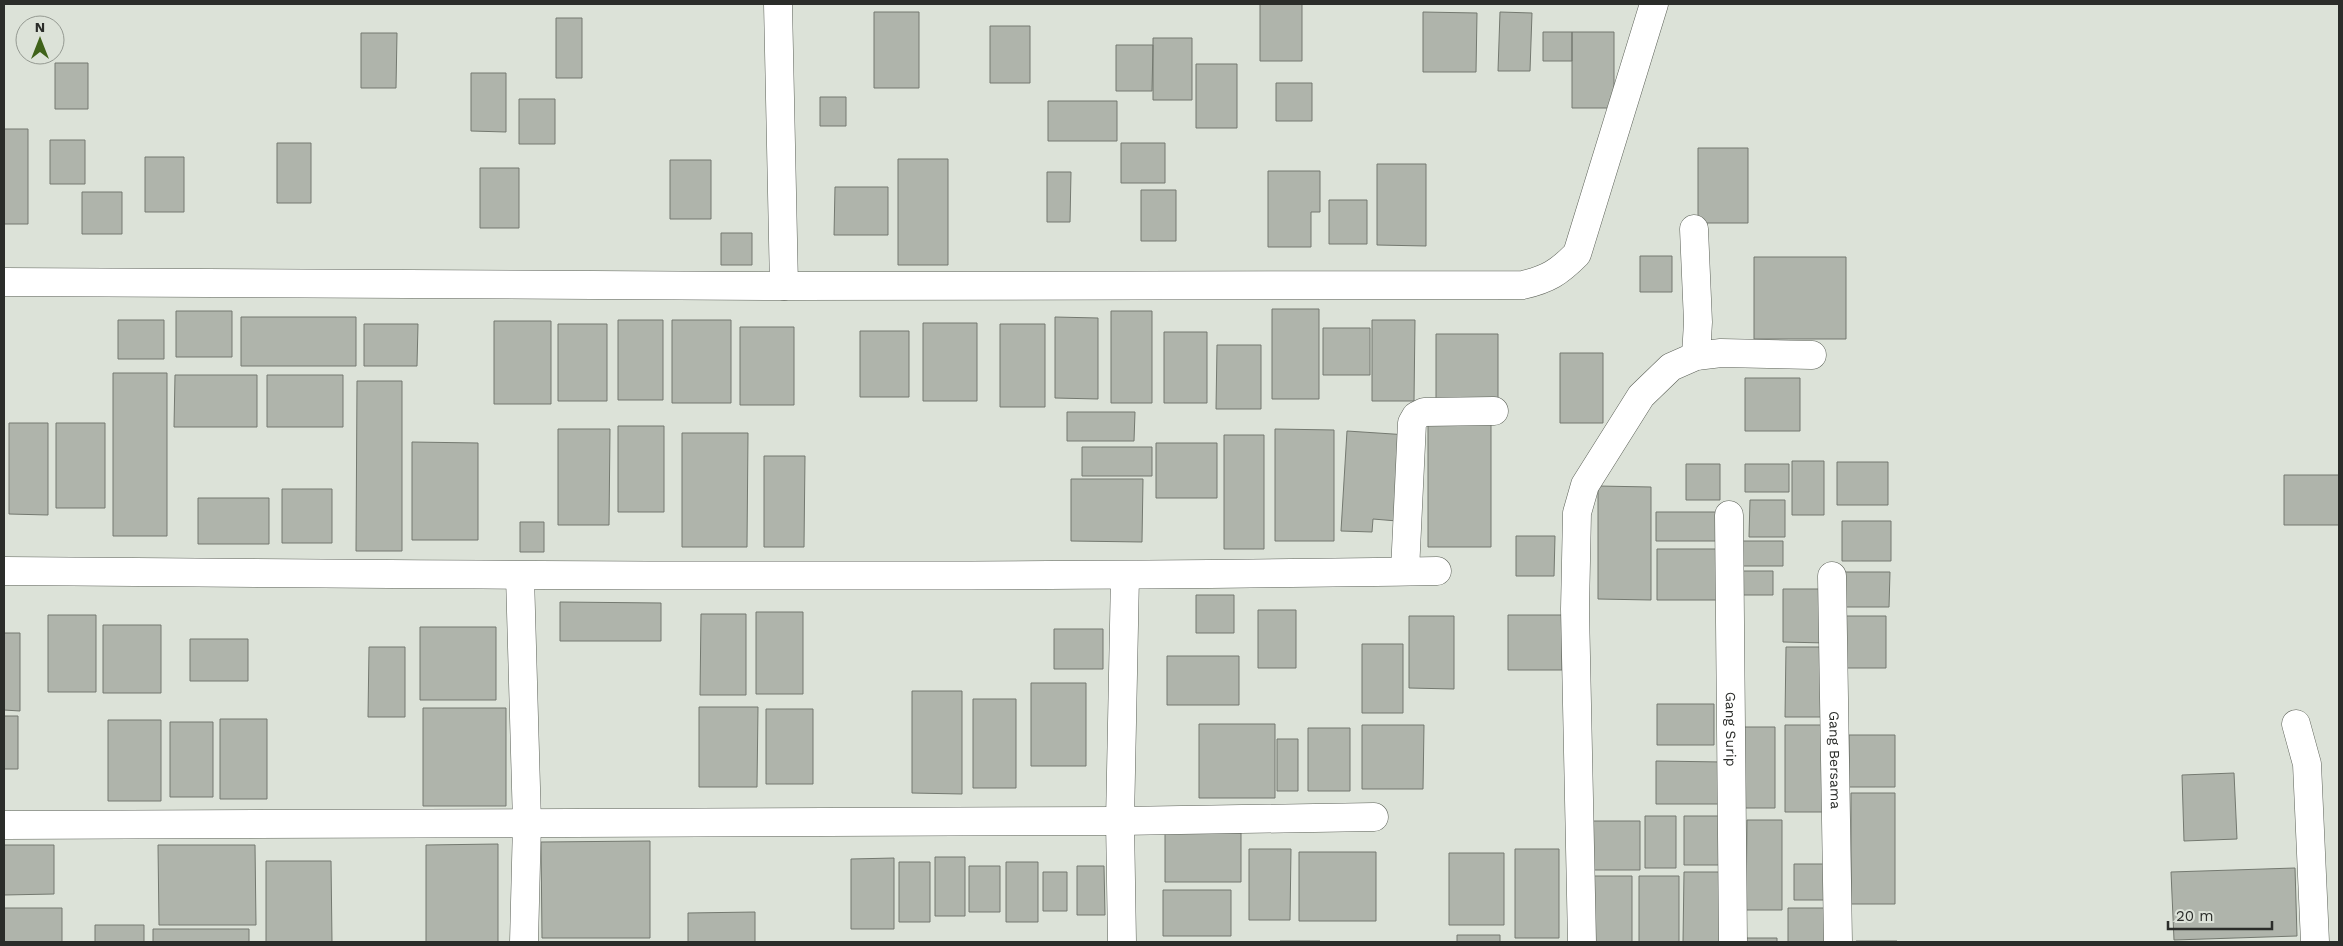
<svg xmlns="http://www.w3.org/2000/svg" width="2343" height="946" viewBox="0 0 2343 946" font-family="'Work Sans',sans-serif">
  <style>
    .building { fill: #afb4ab; stroke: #747970 }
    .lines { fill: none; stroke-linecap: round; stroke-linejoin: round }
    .minor-casing { stroke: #5c6158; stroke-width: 29 }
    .minor { stroke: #fff; stroke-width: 28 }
    .labels { text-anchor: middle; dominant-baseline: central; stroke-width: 5; stroke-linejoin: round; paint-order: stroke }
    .street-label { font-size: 14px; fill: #2b2d2a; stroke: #dce2d8 }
  </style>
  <rect width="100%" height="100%" fill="#dce2d8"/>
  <path class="building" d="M1260 4H1302V61H1260Z
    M874 12H919V88H874Z
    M1423 12 1477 13 1476 72H1423Z
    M1500 12 1532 13 1530 71H1498Z
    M556 18H582V78H556Z
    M990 26H1030V83H990Z
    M1543 32H1572V61H1543Z
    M1572 32H1614V108H1572Z
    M361 33H397L396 88H361Z
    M1153 38H1192V100H1153Z
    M1116 45H1153L1152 91H1116Z
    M55 63H88V109H55Z
    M1196 64H1237V128H1196Z
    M471 73H506V132L471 131Z
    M1276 83H1312V121H1276Z
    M820 97H846V126H820Z
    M519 99H555V144H519Z
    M1048 101H1117V141H1048Z
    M4 129H28V224H4Z
    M50 140H85V184H50Z
    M277 143H311V203H277Z
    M1121 143H1165V183H1121Z
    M1698 148H1748V223H1698Z
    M145 157H184V212H145Z
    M898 159H948V265H898Z
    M670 160H711V219H670Z
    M1377 164H1426V246L1377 245Z
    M480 168H519V228H480Z
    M1268 171H1320V212H1311V247H1268Z
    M1047 172H1071L1070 222H1047Z
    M835 187H888V235H834Z
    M1141 190H1176V241H1141Z
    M82 192H122V234H82Z
    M1329 200H1367V244H1329Z
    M721 233H752V265H721Z
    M1640 256H1672V292H1640Z
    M1754 257H1846V339H1754Z
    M1272 309H1319V399H1272Z
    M176 311H232V357H176Z
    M1111 311H1152V403H1111Z
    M241 317H356V366H241Z
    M1055 317 1098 318V399L1055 398Z
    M118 320H164V359H118Z
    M618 320H663V400H618Z
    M672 320H731V403H672Z
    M1372 320H1415L1414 401H1372Z
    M494 321H551V404H494Z
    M923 323H977V401H923Z
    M364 324H418L417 366H364Z
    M558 324H607V401H558Z
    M1000 324H1045V407H1000Z
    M740 327H794V405H740Z
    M1323 328H1370V375H1323Z
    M860 331H909V397H860Z
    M1164 332H1207V403H1164Z
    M1436 334H1498V404H1436Z
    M1217 345H1261V409H1216Z
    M1560 353H1603V423H1560Z
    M113 373H167V536H113Z
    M175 375H257V427H174Z
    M267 375H343V427H267Z
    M1745 378H1800V431H1745Z
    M357 381H402V551H356Z
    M1067 412H1135L1134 441H1067Z
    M9 423H48V515L9 514Z
    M56 423H105V508H56Z
    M1428 423H1491V547H1428Z
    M618 426H664V512H618Z
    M558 429H610L609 525H558Z
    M1275 429 1334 430V541H1275Z
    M1347 431 1408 435 1397 521 1373 519 1372 532 1341 531Z
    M682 433H748L747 547H682Z
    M1224 435H1264V549H1224Z
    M412 442 478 443V540H412Z
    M1156 443H1217V498H1156Z
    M1082 447H1152V476H1082Z
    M764 456H805L804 547H764Z
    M1792 461H1824V515H1792Z
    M1837 462H1888V505H1837Z
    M1686 464H1720V500H1686Z
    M1745 464H1789V492H1745Z
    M2284 475H2339V525H2284Z
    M1071 479H1143L1142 542 1071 541Z
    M1598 486 1651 487V600L1598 599Z
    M282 489H332V543H282Z
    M198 498H269V544H198Z
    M1750 500H1785V537H1749Z
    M1656 512H1718V541H1656Z
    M1842 521H1891V561H1842Z
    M520 522H544V552H520Z
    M1516 536H1555L1554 576H1516Z
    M1740 541H1783V566H1740Z
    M1657 549H1721V600H1657Z
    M1743 571H1773V595H1743Z
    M1845 572H1890L1889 607H1845Z
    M1783 589H1826V643L1783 642Z
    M1196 595H1234V633H1196Z
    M560 602 661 603V641H560Z
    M1258 610H1296V668H1258Z
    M756 612H803V694H756Z
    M701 614H746V695H700Z
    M48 615H96V692H48Z
    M1508 615H1562V670H1508Z
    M1409 616H1454V689L1409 688Z
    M1846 616H1886V668H1846Z
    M103 625H161V693H103Z
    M420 627H496V700H420Z
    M1054 629H1103V669H1054Z
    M4 633H20V711L4 710Z
    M190 639H248V681H190Z
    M1362 644H1403V713H1362Z
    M369 647H405V717H368Z
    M1786 647H1827L1826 717H1785Z
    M1167 656H1239V705H1167Z
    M1031 683H1086V766H1031Z
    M912 691H962V794L912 793Z
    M973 699H1016V788H973Z
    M1657 704H1714V745H1657Z
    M699 707H758L757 787H699Z
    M423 708H506V806H423Z
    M766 709H813V784H766Z
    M4 716H18V769H4Z
    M220 719H267V799H220Z
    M108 720H161V801H108Z
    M170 722H213V797H170Z
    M1199 724H1275V798H1199Z
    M1362 725H1424L1423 789H1362Z
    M1785 725H1826V812H1785Z
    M1741 727H1775V808H1741Z
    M1308 728H1350V791H1308Z
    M1849 735H1895V787H1849Z
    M1277 739H1298V791H1277Z
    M1656 761 1722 762V804H1656Z
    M2234 773 2237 839 2184 841 2182 775Z
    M1851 793H1895V904H1851Z
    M1645 816H1676V868H1645Z
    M1684 816H1722V865H1684Z
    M1747 820H1782V910H1746Z
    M1591 821H1640V870H1591Z
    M1165 833H1241V882H1165Z
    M650 841V938H542L541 842Z
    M498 844V942H426V845Z
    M4 845H54V894L4 895Z
    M158 845H255L256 925H159Z
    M1249 849H1291L1290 920H1249Z
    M1515 849H1559V938H1515Z
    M1299 852H1376V921H1299Z
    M1449 853H1504V925H1449Z
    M935 857H965V916H935Z
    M894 858V929H851V859Z
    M266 861H331L332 942H266Z
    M899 862H930V922H899Z
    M1006 862H1038V922H1006Z
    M1794 864H1828L1827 900H1794Z
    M969 866H1000V912H969Z
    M1077 866H1104L1105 915H1077Z
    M2295 868 2297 936 2174 940 2171 872Z
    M1043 872H1067V911H1043Z
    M1684 872H1726V942H1683Z
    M1588 876H1632V942H1588Z
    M1639 876H1679V942H1639Z
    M1163 890H1231V936H1163Z
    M4 908H62V942H4Z
    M1788 908H1835V942H1788Z
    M755 912V942H688V913Z
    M95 925H144V942H95Z
    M153 929H249V942H153Z
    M1457 935H1500V942H1457Z
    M1737 938H1777V942H1737Z
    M1280 941H1320V942H1280Z
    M1856 941H1897V942H1856Z"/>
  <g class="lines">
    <g class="minor-casing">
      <g id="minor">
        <path d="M778 4 784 286"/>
        <path d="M1694 229 1698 322 1696 356"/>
        <path d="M4 282 784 286 1523 285C1548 279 1558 273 1577 254L1654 4"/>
        <path id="s1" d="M1729 515 1733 942"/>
        <path d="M4 571C482 575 959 579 1437 571"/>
        <path d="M1405 571 1412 423 1416 416 1424 412 1494 411"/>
        <path d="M520 576 527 823 524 942"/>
        <path id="s2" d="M1832 576 1838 942"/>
        <path d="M2296 724 2307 764 2315 942"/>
        <path d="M4 825 1120 821 1374 817"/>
        <path d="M1122 942 1120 821 1125 576"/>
        <path d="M1582 942 1575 609 1577 513 1585 485 1641 396 1671 367 1696 356 1721 353 1812 355"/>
      </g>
    </g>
    <use href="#minor" class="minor"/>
  </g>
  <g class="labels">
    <g class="street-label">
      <text stroke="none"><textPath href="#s1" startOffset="214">Gang Surip</textPath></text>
      <text stroke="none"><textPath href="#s2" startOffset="184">Gang Bersama</textPath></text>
    </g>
  </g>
  <rect width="2343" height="946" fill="none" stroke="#2b2d2a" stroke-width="10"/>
  <g transform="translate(40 40)"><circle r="24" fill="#dce2d8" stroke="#959a92"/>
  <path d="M0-4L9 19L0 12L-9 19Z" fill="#3f621a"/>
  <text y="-8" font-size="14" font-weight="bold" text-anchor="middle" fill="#2b2d2a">N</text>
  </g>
  <path d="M2168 921v8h104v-8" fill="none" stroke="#2b2d2a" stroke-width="2.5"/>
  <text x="2176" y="921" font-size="15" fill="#2b2d2a" stroke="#dce2d8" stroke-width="4" paint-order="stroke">20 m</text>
</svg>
